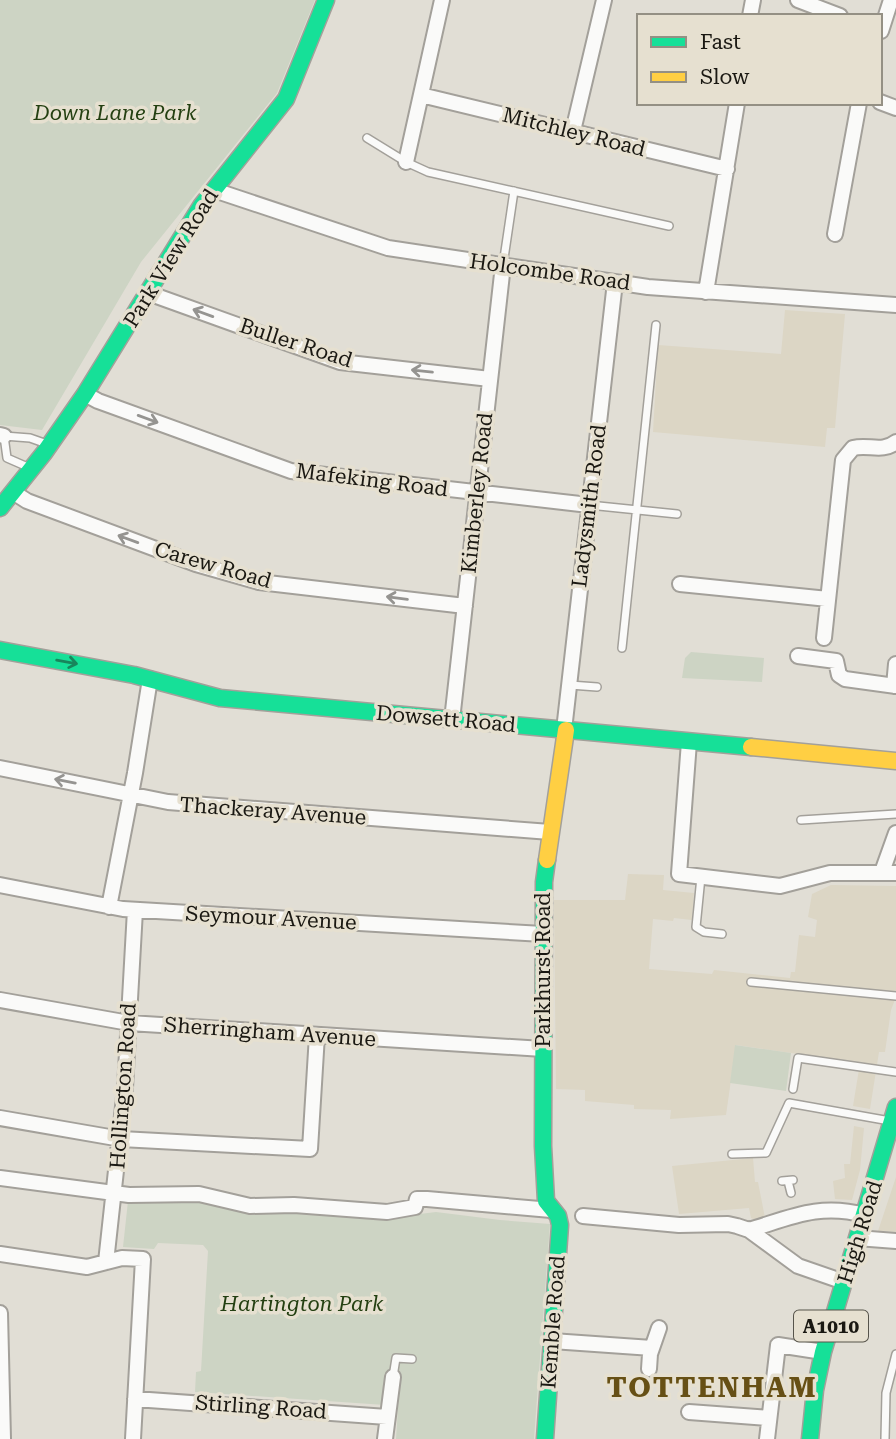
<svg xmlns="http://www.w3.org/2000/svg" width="896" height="1439" viewBox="0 0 896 1439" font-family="'Roboto Serif',serif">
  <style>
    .built { fill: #dcd6c5 }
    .green { fill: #cdd4c4 }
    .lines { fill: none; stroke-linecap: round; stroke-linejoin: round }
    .lane-casing { stroke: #a3a09a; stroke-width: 10 }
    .street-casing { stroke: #a3a09a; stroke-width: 18 }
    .fast-casing { stroke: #a3a09a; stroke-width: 19 }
    .slow-casing { stroke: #a3a09a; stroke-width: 19 }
    .lane { stroke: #fafaf9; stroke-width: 7 }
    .street { stroke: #fafaf9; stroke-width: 14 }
    .fast { stroke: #16e098; stroke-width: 16 }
    .slow { stroke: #ffcf43; stroke-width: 16 }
    .oneway { stroke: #959491 }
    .oneway2 { stroke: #18865c }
    .labels { text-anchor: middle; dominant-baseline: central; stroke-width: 7; stroke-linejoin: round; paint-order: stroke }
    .shield { fill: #e6e0d0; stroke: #57544b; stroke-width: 2 }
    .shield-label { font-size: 19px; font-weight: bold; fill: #1a1812 }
    .park-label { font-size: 21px; font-style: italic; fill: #244012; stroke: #e6e0d0 }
    .street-label { font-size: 21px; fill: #1a1812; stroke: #e6e0d0 }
    .district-label { font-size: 28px; font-weight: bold; letter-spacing: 2px; fill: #675015; stroke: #e6e0d0 }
  </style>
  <rect width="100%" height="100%" fill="#e1ded5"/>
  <path class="built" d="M785 310 845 314 835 428H827L825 447 653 432 658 345 781 354Z
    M628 874 664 875 663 890 694 893 692 920 674 918 673 921 653 919 649 969 712 974 714 970 790 978 791 972H795L799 935 815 937 817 920 808 917 812 894 831 885 896 886V997L891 1010 885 1052H879L870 1109 853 1106 860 1063 736 1045 726 1115 670 1119 671 1110 634 1109V1105L585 1101V1090L556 1089 554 900H625Z
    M854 1126 864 1128 860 1170 852 1200 835 1199 833 1181 845 1178 844 1164H850Z
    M753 1158 755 1182H758L765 1218 756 1220 751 1218 749 1208 679 1214 672 1166Z
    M896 1177V1232L878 1231Z"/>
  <path class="green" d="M0 0H315L277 93 141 262 42 430 0 425Z
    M691 652 764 658 762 682 682 678 685 658Z
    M735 1045 791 1053 786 1091 730 1083Z
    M200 1200 274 1211 395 1217 436 1212 500 1220 550 1224 534 1439H396L400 1377H388L385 1405 195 1392 196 1372 201 1371 208 1251 203 1245 158 1243 154 1249 123 1247 128 1201 149 1203Z"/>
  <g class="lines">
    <g class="lane-casing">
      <path id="lane" d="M367 138 406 162 428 172 669 226
        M503 265 514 191
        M30 468 7 458 4 436 30 438 47 444
        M589 505 677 514
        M622 648 656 325
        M570 685 597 687
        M801 820 896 814
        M701 877 696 927 704 932 722 934
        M751 982 896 996
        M793 1089 798 1058 896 1072
        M732 1154 766 1153 789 1103 890 1121
        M782 1181 793 1180
        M788 1181 791 1193
        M393 1377 396 1358 412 1359
        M885 1439 886 1393 896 1354"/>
    </g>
    <g class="street-casing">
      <path id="street" d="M798 0 840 16
        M750 16 753 0
        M881 31 891 0
        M421 95 727 169
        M880 102 896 108
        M573 131 604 0
        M406 162 442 0
        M214 190 388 248 648 287 896 305
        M835 234 859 103
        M706 292 737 103
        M148 293 340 362 490 379
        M85 394 98 401 291 471 589 505
        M0 435 4 436
        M13 492 27 501 196 564 259 582 465 606
        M680 584 828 599
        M824 638 843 460 853 448C869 444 882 453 896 442
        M798 656 836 661 839 675 845 679 896 686
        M894 686 896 664
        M452 720 503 265
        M564 730 615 282
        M689 742 679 874 780 886 830 873H896
        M0 768 168 802 550 832
        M882 872 896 833
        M0 885 123 909 543 934
        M109 907 135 773 150 679
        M0 1000 129 1023 543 1049
        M0 1118 121 1139 310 1149 317 1035
        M0 1178 129 1195 199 1194 250 1206 294 1205 387 1212 415 1207 417 1199H427L551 1210
        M583 1216 679 1225 728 1224 737 1226 749 1230 798 1266 844 1282
        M749 1230C792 1217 819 1203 865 1215
        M857 1238 896 1241
        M0 1254 87 1267 122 1258 143 1259 133 1439
        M106 1262 125 1088 135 910
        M0 1313 3 1439
        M552 1341 652 1348
        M649 1369 650 1354 659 1328
        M135 1399 387 1417
        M689 1412 769 1418
        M385 1439 393 1377
        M767 1439 778 1345 823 1352"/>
    </g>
    <g class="fast-casing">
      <path id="fast" d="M0 508 44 453 85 394 201 206 286 99 326 0
        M0 650 134 675 220 698 751 747
        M545 1439 560 1225 558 1216 546 1201 543 1146 544 882 547 860
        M810 1439 815 1390 823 1352 896 1107"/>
    </g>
    <g class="slow-casing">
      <path id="slow" d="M751 747 896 761
        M547 860 566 730"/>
    </g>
    <use href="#lane" class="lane"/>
    <use href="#street" class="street"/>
    <use href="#fast" class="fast"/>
    <use href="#slow" class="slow"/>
  </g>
  <defs><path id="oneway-shaft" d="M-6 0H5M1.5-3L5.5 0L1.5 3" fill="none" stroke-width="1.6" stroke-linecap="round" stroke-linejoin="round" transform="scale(1.75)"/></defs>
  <g class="oneway">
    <use href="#oneway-shaft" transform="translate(203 313) rotate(-160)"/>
    <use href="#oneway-shaft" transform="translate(422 371) rotate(-174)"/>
    <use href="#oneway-shaft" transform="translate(148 419) rotate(20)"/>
    <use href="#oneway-shaft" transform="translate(128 539) rotate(-160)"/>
    <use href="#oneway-shaft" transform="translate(397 598) rotate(-173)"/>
    <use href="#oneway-shaft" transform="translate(65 781) rotate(-169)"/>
  </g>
  <use class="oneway2" href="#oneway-shaft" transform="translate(67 662) rotate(10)"/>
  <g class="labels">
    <rect class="shield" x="794" y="1310.5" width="74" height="31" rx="5"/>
    <g class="shield-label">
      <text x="831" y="1326">A1010</text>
    </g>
    <g class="park-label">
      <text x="115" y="113">Down Lane Park</text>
      <text x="302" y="1304">Hartington Park</text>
    </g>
    <g class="street-label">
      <text transform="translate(574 132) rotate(14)">Mitchley Road</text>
      <text transform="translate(171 258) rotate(-58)">Park View Road</text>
      <text transform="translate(550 272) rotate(8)">Holcombe Road</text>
      <text transform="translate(296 343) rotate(18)">Buller Road</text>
      <text transform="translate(372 480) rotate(7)">Mafeking Road</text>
      <text transform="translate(477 493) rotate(-84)">Kimberley Road</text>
      <text transform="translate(589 506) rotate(-83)">Ladysmith Road</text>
      <text transform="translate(213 565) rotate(16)">Carew Road</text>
      <text transform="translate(446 719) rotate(5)">Dowsett Road</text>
      <text transform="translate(273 811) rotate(4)">Thackeray Avenue</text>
      <text transform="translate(271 918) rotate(3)">Seymour Avenue</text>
      <text transform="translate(543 970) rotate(-90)">Parkhurst Road</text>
      <text transform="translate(270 1032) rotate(4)">Sherringham Avenue</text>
      <text transform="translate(123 1086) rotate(-86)">Hollington Road</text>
      <text transform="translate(860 1232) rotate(-73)">High Road</text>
      <text transform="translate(553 1322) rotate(-86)">Kemble Road</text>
      <text transform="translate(261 1407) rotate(4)">Stirling Road</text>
    </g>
    <g class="district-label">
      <text x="712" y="1387">TOTTENHAM</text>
    </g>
  </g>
  <rect x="637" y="14" width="245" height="91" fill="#e6e0d0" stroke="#949084" stroke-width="2"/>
  <rect x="651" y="37" width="35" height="10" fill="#16e098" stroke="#949084" stroke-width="2"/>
  <text x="700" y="49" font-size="21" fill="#1a1812">Fast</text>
  <rect x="651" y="72" width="35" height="10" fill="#ffcf43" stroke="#949084" stroke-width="2"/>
  <text x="700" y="84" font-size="21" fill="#1a1812">Slow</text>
</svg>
